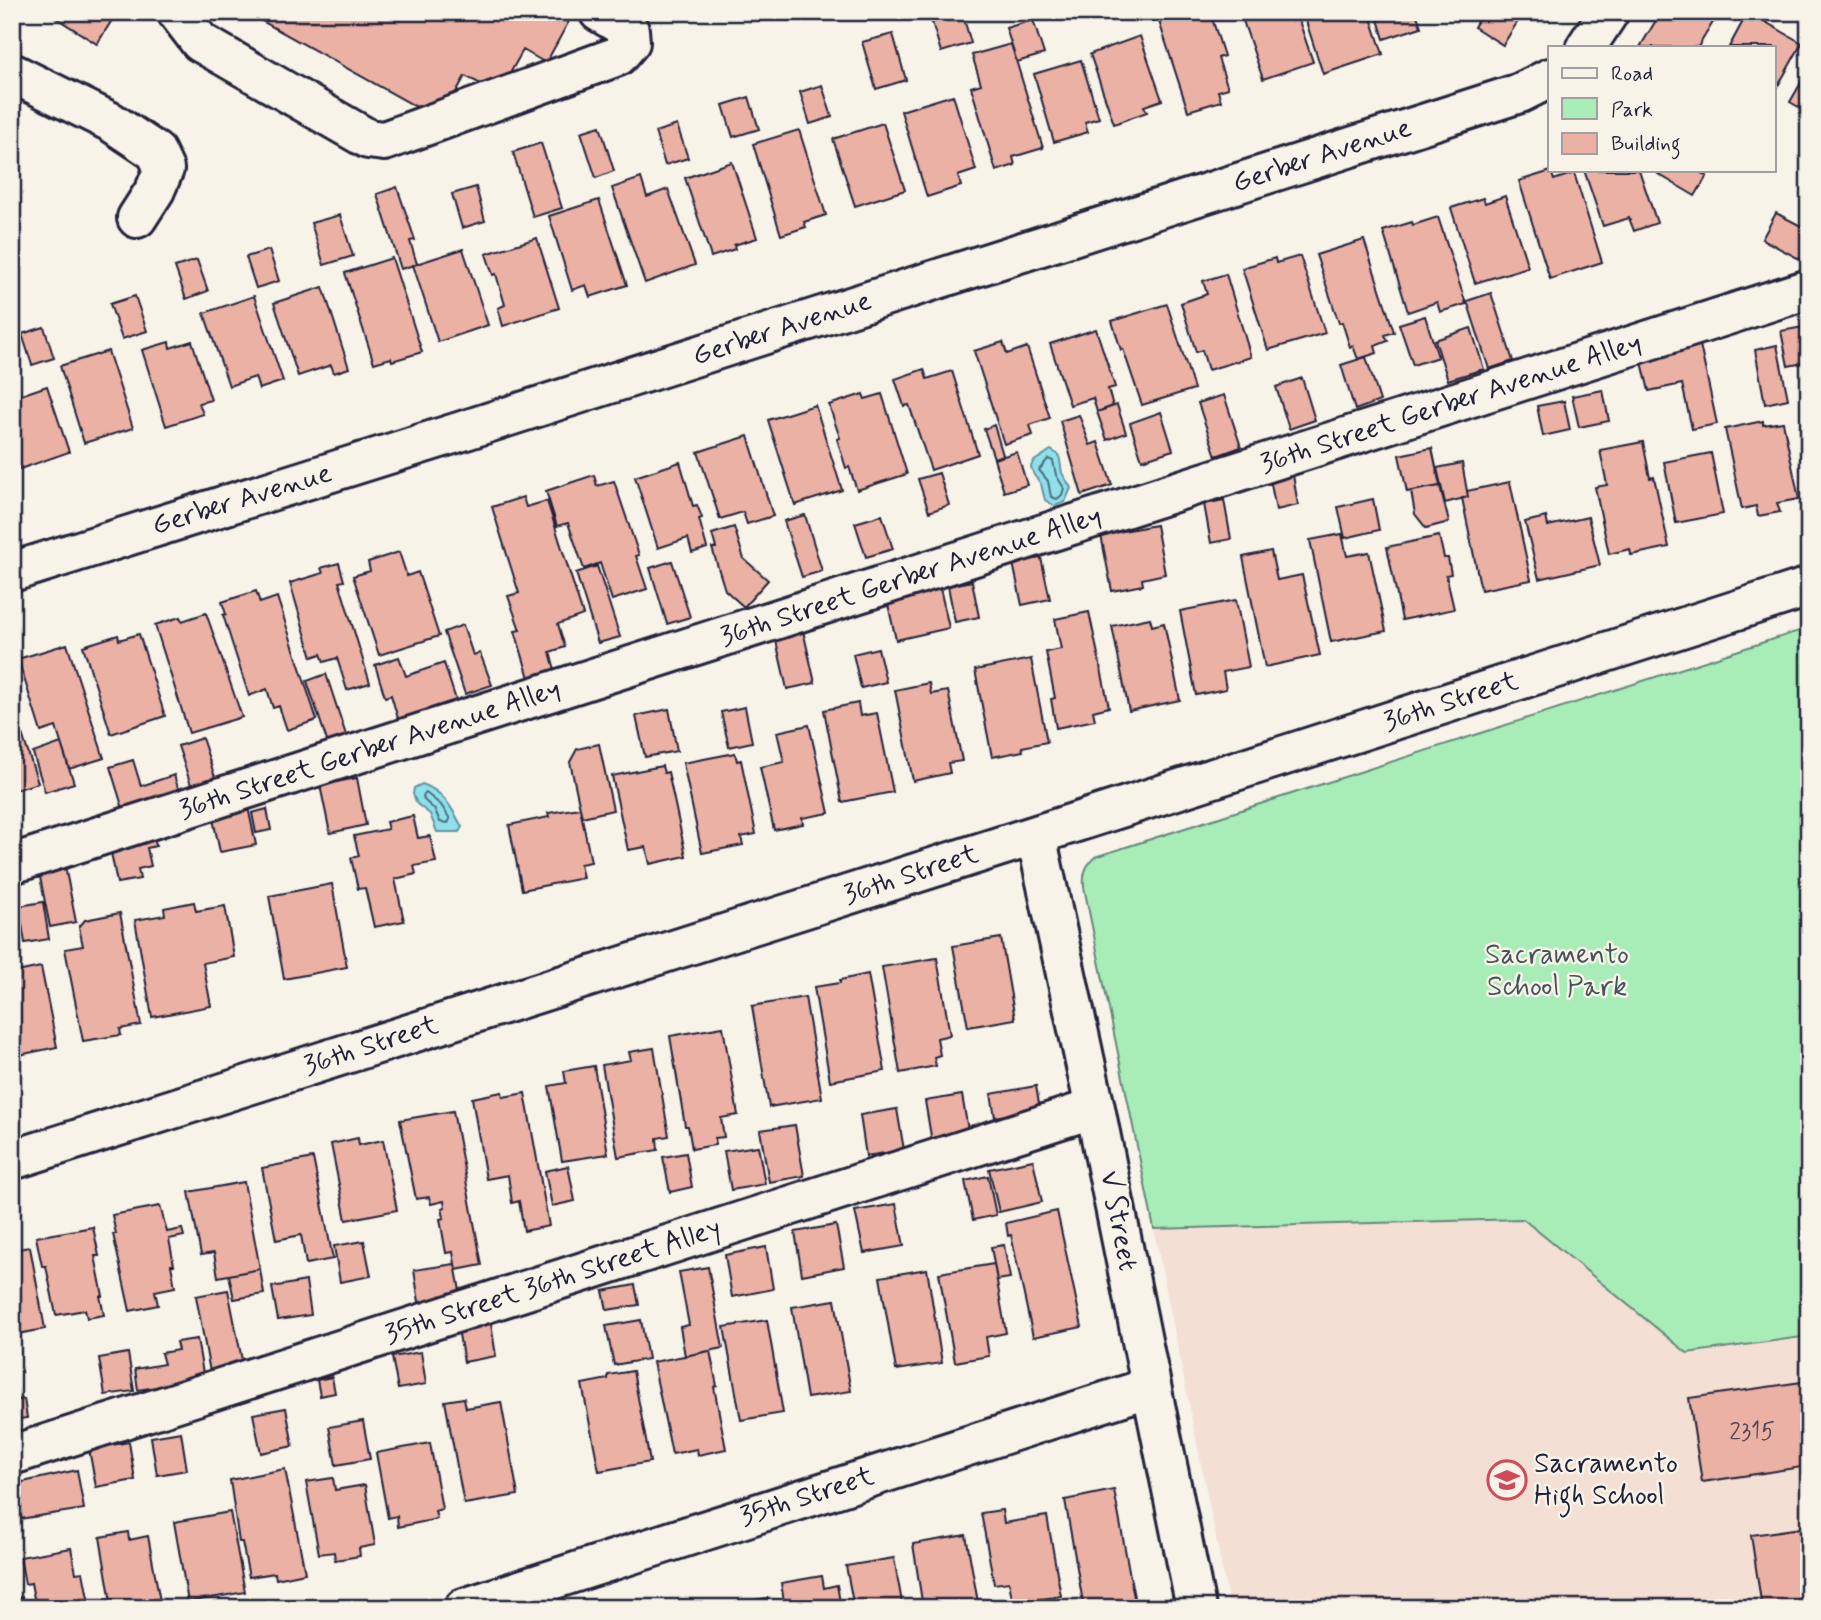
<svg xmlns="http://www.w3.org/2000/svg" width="1821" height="1620" viewBox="0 0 1821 1620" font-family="Mynerve,sans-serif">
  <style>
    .built { fill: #f3dfd4 }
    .green { fill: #a8edb8; stroke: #65887a; stroke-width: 2 }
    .water { fill: #8fe0eb; stroke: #6394a5; stroke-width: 2 }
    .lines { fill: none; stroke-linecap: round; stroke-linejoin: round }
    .shore { stroke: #4e6e81; stroke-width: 2 }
    .building { fill: #ebb1a5; stroke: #22223b; stroke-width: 2 }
    .minor-casing { stroke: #22223b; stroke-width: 44 }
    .minor { stroke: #f7f3e8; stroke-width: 38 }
    .labels { text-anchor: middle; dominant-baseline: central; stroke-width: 5; stroke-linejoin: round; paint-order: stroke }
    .number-label { font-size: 24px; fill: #544656 }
    .street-label { font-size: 28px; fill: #22223b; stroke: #f7f3e8 }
    .park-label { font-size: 28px; fill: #44555a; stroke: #f7f3e8 }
    .poi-label { font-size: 28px; fill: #22223b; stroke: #f7f3e8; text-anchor: start }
  </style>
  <rect width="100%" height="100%" fill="#f7f3e8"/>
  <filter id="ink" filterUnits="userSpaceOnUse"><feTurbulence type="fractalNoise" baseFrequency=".0143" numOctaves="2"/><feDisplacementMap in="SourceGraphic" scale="14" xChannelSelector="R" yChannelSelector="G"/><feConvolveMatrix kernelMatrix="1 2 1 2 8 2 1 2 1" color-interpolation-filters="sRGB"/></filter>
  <g filter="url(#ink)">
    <path class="built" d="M1523 1219 1687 1353 1809 1336V1608H1230L1154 1229Z"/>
    <path class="green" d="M1808 628 1809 1336 1687 1353 1523 1219 1154 1229 1084 887C1083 874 1085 866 1095 857Z"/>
    <path class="water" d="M1051 450 1059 455 1062 473 1071 488 1065 502 1055 506 1045 500 1041 484 1034 475 1031 467 1033 462Z
      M422 784C443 791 452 808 462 827L459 832H437L430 814 417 804 413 794 414 788Z"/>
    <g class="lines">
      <path class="shore" d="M1048 459 1053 461 1056 475 1064 488 1062 495 1057 499 1051 497 1048 481 1039 470Z
        M426 793 441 805 450 819 448 823 440 822 435 810 424 800 423 796Z"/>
    </g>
    <path class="building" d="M47 12H117L97 44Z
      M246 12H574L546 63 523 50 499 93 465 76 445 112 434 114 415 106Z
      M929 12H962L971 43 941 52Z
      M1156 12H1210L1224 56 1218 58 1228 88 1218 91 1221 101 1188 111Z
      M1240 12H1296L1313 62 1263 79Z
      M1303 12H1369L1383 54 1323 74Z
      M1379 12H1416L1421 27 1384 39 1376 13Z
      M1483 12H1514L1521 16 1503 45 1474 27Z
      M1661 12H1728L1725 18 1718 14 1698 47H1640Z
      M1748 12 1802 43 1774 93V47H1729Z
      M1033 20 1044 54 1017 62 1006 28Z
      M893 34 906 80 876 89 862 42Z
      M1140 36 1162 100 1144 106 1147 112 1114 124 1090 54Z
      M1011 44 1043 148 1013 157 1015 165 996 171 971 87 981 84 972 55Z
      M1081 60 1099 118 1085 122 1088 132 1054 142 1034 74Z
      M1809 69V113L1790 102Z
      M822 85 832 117 810 124 800 92Z
      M953 95 976 170 958 176 961 186 927 197 901 111Z
      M749 97 759 129 733 137 723 105Z
      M883 123 905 190 855 206 833 139Z
      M677 125 688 158 665 165 655 132Z
      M600 126 614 171 596 178 581 132Z
      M799 130 826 215 804 222 806 227 781 235 753 144Z
      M541 143 562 208 533 217 513 152Z
      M732 162 757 238 734 245 735 249 711 257 685 178Z
      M1584 170H1639L1657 223 1634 231 1629 218 1603 226Z
      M1661 170H1696L1707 176 1695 196 1658 174Z
      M1551 171 1554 180 1574 173 1602 262 1550 279 1519 181Z
      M641 178 647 197 668 189 695 265 645 283 612 188Z
      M397 187 415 240 410 241 417 264 401 269 377 194Z
      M476 187 485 221 462 228 452 194Z
      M1505 196 1528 267 1475 283 1451 208 1483 198 1485 203Z
      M599 200 627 285 590 297 586 285 572 290 549 216Z
      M1776 213 1809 230V251L1803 261 1762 239Z
      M340 215 353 256 324 265 311 223Z
      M1438 217 1466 304 1440 312 1437 302 1408 312 1383 231 1412 222 1413 225Z
      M537 238 559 308 503 326 498 308 505 305 496 274 493 275 486 254Z
      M1364 240 1394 332 1385 335 1388 341 1375 346 1377 353 1358 359 1353 346 1350 347 1342 322 1339 323 1316 255Z
      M463 249 488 325 438 342 413 265Z
      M269 250 279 281 256 288 246 257Z
      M1300 256 1325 333 1268 350 1242 268 1275 258 1276 263Z
      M392 258 422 352 392 361 391 358 374 363 345 273Z
      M197 260 208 291 186 299 175 267Z
      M1226 274 1251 357 1208 370 1202 350 1196 352 1181 303 1207 294 1203 281Z
      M323 287 349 368 334 373 331 365 298 376 274 303Z
      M1491 293 1513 361 1489 369 1467 301Z
      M135 296 147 331 122 339 110 304Z
      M254 296 283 381 259 389 255 377 229 386 204 313Z
      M1167 304 1194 389 1142 405 1123 349 1121 350 1112 321Z
      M1425 316 1438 357 1413 365 1399 324Z
      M1809 326V362L1788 366 1781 331Z
      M44 327 54 358 32 365 22 334Z
      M1471 328 1484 369 1448 380 1435 340Z
      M1096 329 1115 387 1108 389 1113 406 1097 412 1093 398 1070 405 1050 344Z
      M192 341 211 400 199 403 203 414 166 426 142 350 169 342 170 348Z
      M1003 342 1007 354 1027 347 1050 418 1030 425 1033 435 1004 444 974 351Z
      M1700 345 1717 424 1692 429 1682 384 1649 391 1641 358Z
      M1777 345 1788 399 1765 404 1755 350Z
      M108 351 133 428 84 443 60 366Z
      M1366 357 1380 401 1355 410 1341 365Z
      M924 369 927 379 952 371 978 454 931 470 909 405 904 406 895 379Z
      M1302 378 1315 420 1289 429 1276 387Z
      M47 386 69 452 20 469 12 446V398Z
      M1603 390 1609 421 1579 427 1572 396Z
      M863 394 865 399 882 394 907 474 857 490 849 467 846 468 837 439 840 438 829 405Z
      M1224 395 1241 447 1216 456 1198 403Z
      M1564 401 1570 430 1543 436 1537 406Z
      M815 405 842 490 795 505 768 420Z
      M1117 405 1126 433 1107 440 1097 412Z
      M1161 412 1173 450 1142 460 1130 423Z
      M1079 415 1090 445 1098 442 1112 485 1082 495 1060 421Z
      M1763 421V425L1783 422 1799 499 1777 503 1780 512 1758 516 1756 506 1742 509 1725 429Z
      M994 425 1003 455 994 458 984 429Z
      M748 436 773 516 747 524 743 512 720 519 698 452Z
      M1643 442 1650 478 1654 477 1669 547 1631 555 1630 549 1609 554 1595 487 1607 485 1600 450Z
      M1432 448 1440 486 1407 492 1399 455Z
      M1017 452 1027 485 1004 492 994 459Z
      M1711 453 1723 514 1676 523 1664 462Z
      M680 462 693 506 697 505 702 518 699 519 707 548 692 553 688 538 658 548 635 477Z
      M1462 463 1468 497 1445 503 1437 468Z
      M939 473 949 505 929 512 918 479Z
      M594 475 597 486 614 481 639 555 636 556 647 589 612 600 600 563 584 569 568 523 557 526 546 491Z
      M1293 475 1298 505 1276 510 1270 479Z
      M1510 482 1531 580 1481 590 1462 498 1468 497 1467 491Z
      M1440 486 1449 522 1426 528 1415 514 1411 491Z
      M523 497 526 507 547 501 583 615 558 624 565 647 550 652 556 673 530 681 515 631 520 630 508 596 519 593 492 507Z
      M1373 499 1379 530 1345 538 1338 507Z
      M1224 500 1231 539 1211 543 1204 504Z
      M805 515 822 571 802 577 784 521Z
      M882 515 893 549 866 557 855 523Z
      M1546 517 1548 526 1588 517 1600 565 1539 579 1525 522Z
      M1156 525 1165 574 1142 579 1143 585 1112 591 1101 535Z
      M734 527 744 559 768 580 744 607 725 590 712 548H716L712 534Z
      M1342 534 1347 556 1369 552 1386 631 1331 642 1310 540Z
      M1439 536 1444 558H1448L1451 574 1446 575 1454 609 1402 620 1387 547Z
      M1271 551 1277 580 1302 575 1320 655 1265 667 1243 557Z
      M399 552 407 576 418 572 439 636 379 655 353 576 370 571 368 562Z
      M1041 558 1050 599 1022 605 1013 563Z
      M672 561 690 617 667 624 650 568Z
      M339 563 344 581 339 582 370 683 347 690 337 658 324 662 321 654 312 657 290 583 323 573 321 568Z
      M597 566 620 637 598 643 576 573Z
      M972 581 979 617 955 622 948 586Z
      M940 588 949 628 896 640 887 600Z
      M256 591 260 603 277 597 317 720 287 730 279 706 273 708 267 689 249 696 223 615 226 614 222 602Z
      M1236 600 1249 667 1223 672 1226 689 1196 695 1180 611Z
      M1089 612 1109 707 1093 711 1095 720 1056 728 1051 699 1055 698 1046 652 1061 649 1055 619Z
      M206 613 242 717 189 733 155 625 180 617 182 621Z
      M1150 618 1152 626 1164 623 1180 700 1129 711 1112 626Z
      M463 625 473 655 480 653 492 685 465 694 444 632Z
      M802 626 815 683 787 689 774 632Z
      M139 634 165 716 111 734 83 646 118 635 119 640Z
      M67 644 104 758 69 769 56 727 41 732 18 659Z
      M878 648 886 682 861 688 853 654Z
      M399 657 406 676 444 663 457 703 399 722 391 695 385 697 375 665Z
      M1031 659 1047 742 1022 747 1023 751 992 757 975 670Z
      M326 674 347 738 328 744 307 681Z
      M929 683 931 694 948 691 962 761 948 763 950 773 913 781 895 690Z
      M12 703 38 783 12 791Z
      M858 703 860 716 877 713 893 792 842 802 824 710Z
      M745 707 752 742 729 747 721 712Z
      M669 709 677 751 645 757 636 716Z
      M809 725 829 813 802 818 803 824 774 830 760 767 784 762 777 732Z
      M202 738 216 780 192 788 178 746Z
      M61 743 74 783 45 792 33 753Z
      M599 744 613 810 582 817 570 762 577 749Z
      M735 753 737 761 741 760 756 834 741 837 743 845 702 853 683 763Z
      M133 760 141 786 174 775 179 791 123 809 110 767Z
      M662 766 664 773 668 772 686 856 650 864 646 847 628 850 612 776Z
      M357 778 366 825 330 833 320 785Z
      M248 807 256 845 220 852 212 814Z
      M580 808 591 862 580 864 583 878 522 890 509 825 549 817 548 813Z
      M267 809 271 830 256 833 252 813Z
      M413 816 418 838 430 836 436 862 414 866 416 874 395 879 404 921 374 927 365 888 358 889 351 858 359 856 354 836 388 829 386 822Z
      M152 829 156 846 147 848 151 866 138 869 140 879 117 883 108 837Z
      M64 861 76 922 50 927 38 867Z
      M332 884 347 967 284 979 269 896Z
      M43 902 49 939 25 943 19 906Z
      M194 902 196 911 225 906 234 957 203 963 211 1006 152 1017 135 920 165 915 164 908Z
      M120 913 141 1025 120 1029 121 1035 83 1041 65 949 83 946 79 927 85 920Z
      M1001 938 1015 1019 968 1027 953 946Z
      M937 958 950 1035 937 1038 940 1055 934 1057 936 1066 900 1073 882 967Z
      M12 966H16L17 972 41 967 57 1047 19 1055 16 1040 12 1041Z
      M868 974 885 1071 830 1081 814 987 840 983V980Z
      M805 997 822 1098 769 1107 752 1006Z
      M723 1027 738 1115 721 1118 724 1137 715 1138V1145L692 1149 688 1126H685L670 1036Z
      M654 1048 669 1136 657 1138 658 1150 618 1157 602 1065 631 1060 629 1052Z
      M594 1066 608 1154 562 1161 549 1086 566 1083 564 1071Z
      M1036 1086 1040 1110 995 1117 991 1094Z
      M502 1092 503 1097 525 1093 549 1226 524 1231 519 1201 512 1203 508 1175 486 1179 472 1098Z
      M962 1095 969 1136 932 1142 925 1101Z
      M897 1109 904 1150 866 1156 860 1115Z
      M453 1111 482 1265 456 1270 453 1252 446 1253 440 1219 444 1218 442 1208 445 1207 444 1201 431 1204 429 1197 416 1199 400 1120Z
      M795 1125 804 1176 769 1182 760 1130Z
      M358 1138 359 1145 383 1140 397 1210 346 1220 331 1144Z
      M758 1146 765 1184 731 1190 724 1151Z
      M686 1153 692 1187 670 1192 663 1157Z
      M313 1158 333 1259 306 1264 301 1235 276 1240 262 1168Z
      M1033 1160 1042 1202 999 1212 989 1169Z
      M568 1166 575 1201 552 1206 545 1171Z
      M988 1176 996 1215 973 1220 965 1181Z
      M244 1182 260 1269 218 1277 214 1253 201 1255 189 1192Z
      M896 1204 904 1246 864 1253 855 1211Z
      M160 1206 167 1232 182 1229 184 1236 169 1239 174 1265H171L175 1287 155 1291 158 1305 130 1311 113 1234H116L112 1215Z
      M1057 1211 1082 1327 1033 1337 1011 1235 1008 1236 1006 1223Z
      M836 1225 844 1267 802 1275 795 1232Z
      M93 1227 99 1256H95L103 1296H100L104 1315 87 1318 85 1310 56 1315 46 1266H42L36 1237Z
      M364 1241 371 1276 340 1282 334 1246Z
      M1004 1245 1010 1278 997 1280 991 1247Z
      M30 1247 45 1329 12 1335V1250Z
      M766 1247 773 1289 732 1297 725 1255Z
      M455 1264 461 1296 419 1302 414 1270Z
      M994 1264 1006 1333 986 1337 989 1356 955 1362 939 1273Z
      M708 1267 723 1348 685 1356 680 1327 689 1325 679 1272Z
      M260 1269 264 1294 234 1299 229 1275Z
      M927 1269 942 1363 896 1370 880 1277Z
      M306 1281 311 1315 278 1320 272 1287Z
      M635 1285 639 1305 607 1310 603 1291Z
      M228 1290 243 1365 210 1372 196 1296Z
      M835 1300 851 1391 807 1398 792 1307Z
      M641 1320 648 1359 614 1365 606 1326Z
      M767 1320 783 1413 741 1420 724 1327Z
      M491 1324 496 1356 464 1362 458 1329Z
      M197 1339 204 1379 138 1390 135 1369 164 1364 161 1353 178 1350 176 1342Z
      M710 1351 717 1386 714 1387 726 1449 698 1455 697 1449 672 1454 653 1362Z
      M421 1352 426 1384 398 1389 392 1357Z
      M128 1353 134 1391 105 1395 99 1358Z
      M12 1363 18 1400 24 1399 27 1418 12 1420Z
      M633 1371 650 1462 599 1471 582 1384 608 1379V1375Z
      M332 1377 335 1393 320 1396 317 1380Z
      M1809 1381V1466L1702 1482 1689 1398Z
      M464 1398 466 1408 501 1402 518 1495 464 1504 445 1401Z
      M286 1408 293 1446 261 1453 253 1414Z
      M363 1421 370 1459 336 1465 329 1427Z
      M181 1432 187 1470 157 1475 151 1437Z
      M129 1442 135 1480 96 1487 89 1449Z
      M430 1443 442 1509 435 1511 437 1519 398 1527 397 1516 388 1518 376 1453Z
      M285 1469 305 1573 276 1579 275 1573 249 1577 242 1542H239L230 1480Z
      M77 1470 84 1509 19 1519 14 1484Z
      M333 1478 335 1490 365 1485 375 1545 359 1548 360 1556 335 1560 334 1552 319 1554 306 1482Z
      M1114 1490 1136 1608H1084L1065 1500Z
      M1002 1510 1004 1523 1047 1516 1061 1596 1013 1604 1009 1582 994 1584 981 1513Z
      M230 1512 245 1592 188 1602 174 1522Z
      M1809 1527V1608H1762L1751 1535Z
      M128 1532 129 1540 148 1536 161 1607 112 1608 100 1537Z
      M966 1535 979 1608H923L913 1544Z
      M71 1548 76 1573 83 1572 90 1608H36L31 1583 25 1584 20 1557Z
      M894 1558 903 1608H854L846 1566Z
      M822 1576 824 1588 837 1585 841 1608H785L781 1583Z
      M22 1597 24 1608H12V1598Z
      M767 1598 768 1608H713V1607Z"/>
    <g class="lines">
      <g class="minor-casing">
        <path id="minor" d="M177 12 200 42 368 139 384 141 618 56 630 42 629 30 599 12
          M1586 47 1609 12
          M12 73 111 122 156 152 164 169 155 190 137 218
          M12 572 456 433 1520 93 1550 78
          M1036 835 1095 1108 1196 1608
          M12 864 1809 289
          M12 1160 1036 835 1809 587
          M12 1455 1095 1108
          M464 1608 1151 1387"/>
      </g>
      <use href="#minor" class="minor"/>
    </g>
  </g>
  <defs>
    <g id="school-ring" transform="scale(2.0125)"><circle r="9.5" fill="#f7f3e8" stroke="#d1495b" stroke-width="1.5"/><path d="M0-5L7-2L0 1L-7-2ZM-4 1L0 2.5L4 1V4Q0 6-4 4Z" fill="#d1495b"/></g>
  </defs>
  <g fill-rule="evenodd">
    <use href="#school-ring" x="1507" y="1480"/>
  </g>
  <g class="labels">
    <g class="number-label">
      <text x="1752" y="1432">2315</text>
    </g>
    <g class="street-label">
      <text transform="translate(1322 156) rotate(-18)">Gerber Avenue</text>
      <text transform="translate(782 329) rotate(-18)">Gerber Avenue</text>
      <text transform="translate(1451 404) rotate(-18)">36th Street Gerber Avenue Alley</text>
      <text transform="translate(242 500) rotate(-17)">Gerber Avenue</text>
      <text transform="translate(911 577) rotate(-18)">36th Street Gerber Avenue Alley</text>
      <text transform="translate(1451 702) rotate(-18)">36th Street</text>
      <text transform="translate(370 750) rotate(-18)">36th Street Gerber Avenue Alley</text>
      <text transform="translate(911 875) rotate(-18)">36th Street</text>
      <text transform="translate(371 1046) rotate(-18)">36th Street</text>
      <text transform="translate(1118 1221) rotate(79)">V Street</text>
      <text transform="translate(553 1282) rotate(-18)">35th Street 36th Street Alley</text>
      <text transform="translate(807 1497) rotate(-18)">35th Street</text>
    </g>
    <g class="park-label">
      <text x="1557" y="955">Sacramento<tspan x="1557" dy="32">School Park</tspan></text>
    </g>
    <g class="poi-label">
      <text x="1534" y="1464">Sacramento<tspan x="1534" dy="32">High School</tspan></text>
    </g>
  </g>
  <rect width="1821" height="1620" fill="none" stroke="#f7f3e8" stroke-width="42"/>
  <rect x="21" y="21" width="1779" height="1578" fill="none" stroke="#22223b" stroke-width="2.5" filter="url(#ink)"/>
  <rect x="1548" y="46" width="228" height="126" fill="#f7f3e8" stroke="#a29fa3" stroke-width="2"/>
  <rect x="1562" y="68" width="35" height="10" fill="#f7f3e8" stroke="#a29fa3" stroke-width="2"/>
  <text x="1611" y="80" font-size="21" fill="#22223b">Road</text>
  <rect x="1562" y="98" width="35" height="21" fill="#a8edb8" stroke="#a29fa3" stroke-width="2"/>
  <text x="1611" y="116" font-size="21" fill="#22223b">Park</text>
  <rect x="1562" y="133" width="35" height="21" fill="#ebb1a5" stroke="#a29fa3" stroke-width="2"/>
  <text x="1611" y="150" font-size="21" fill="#22223b">Building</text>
</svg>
